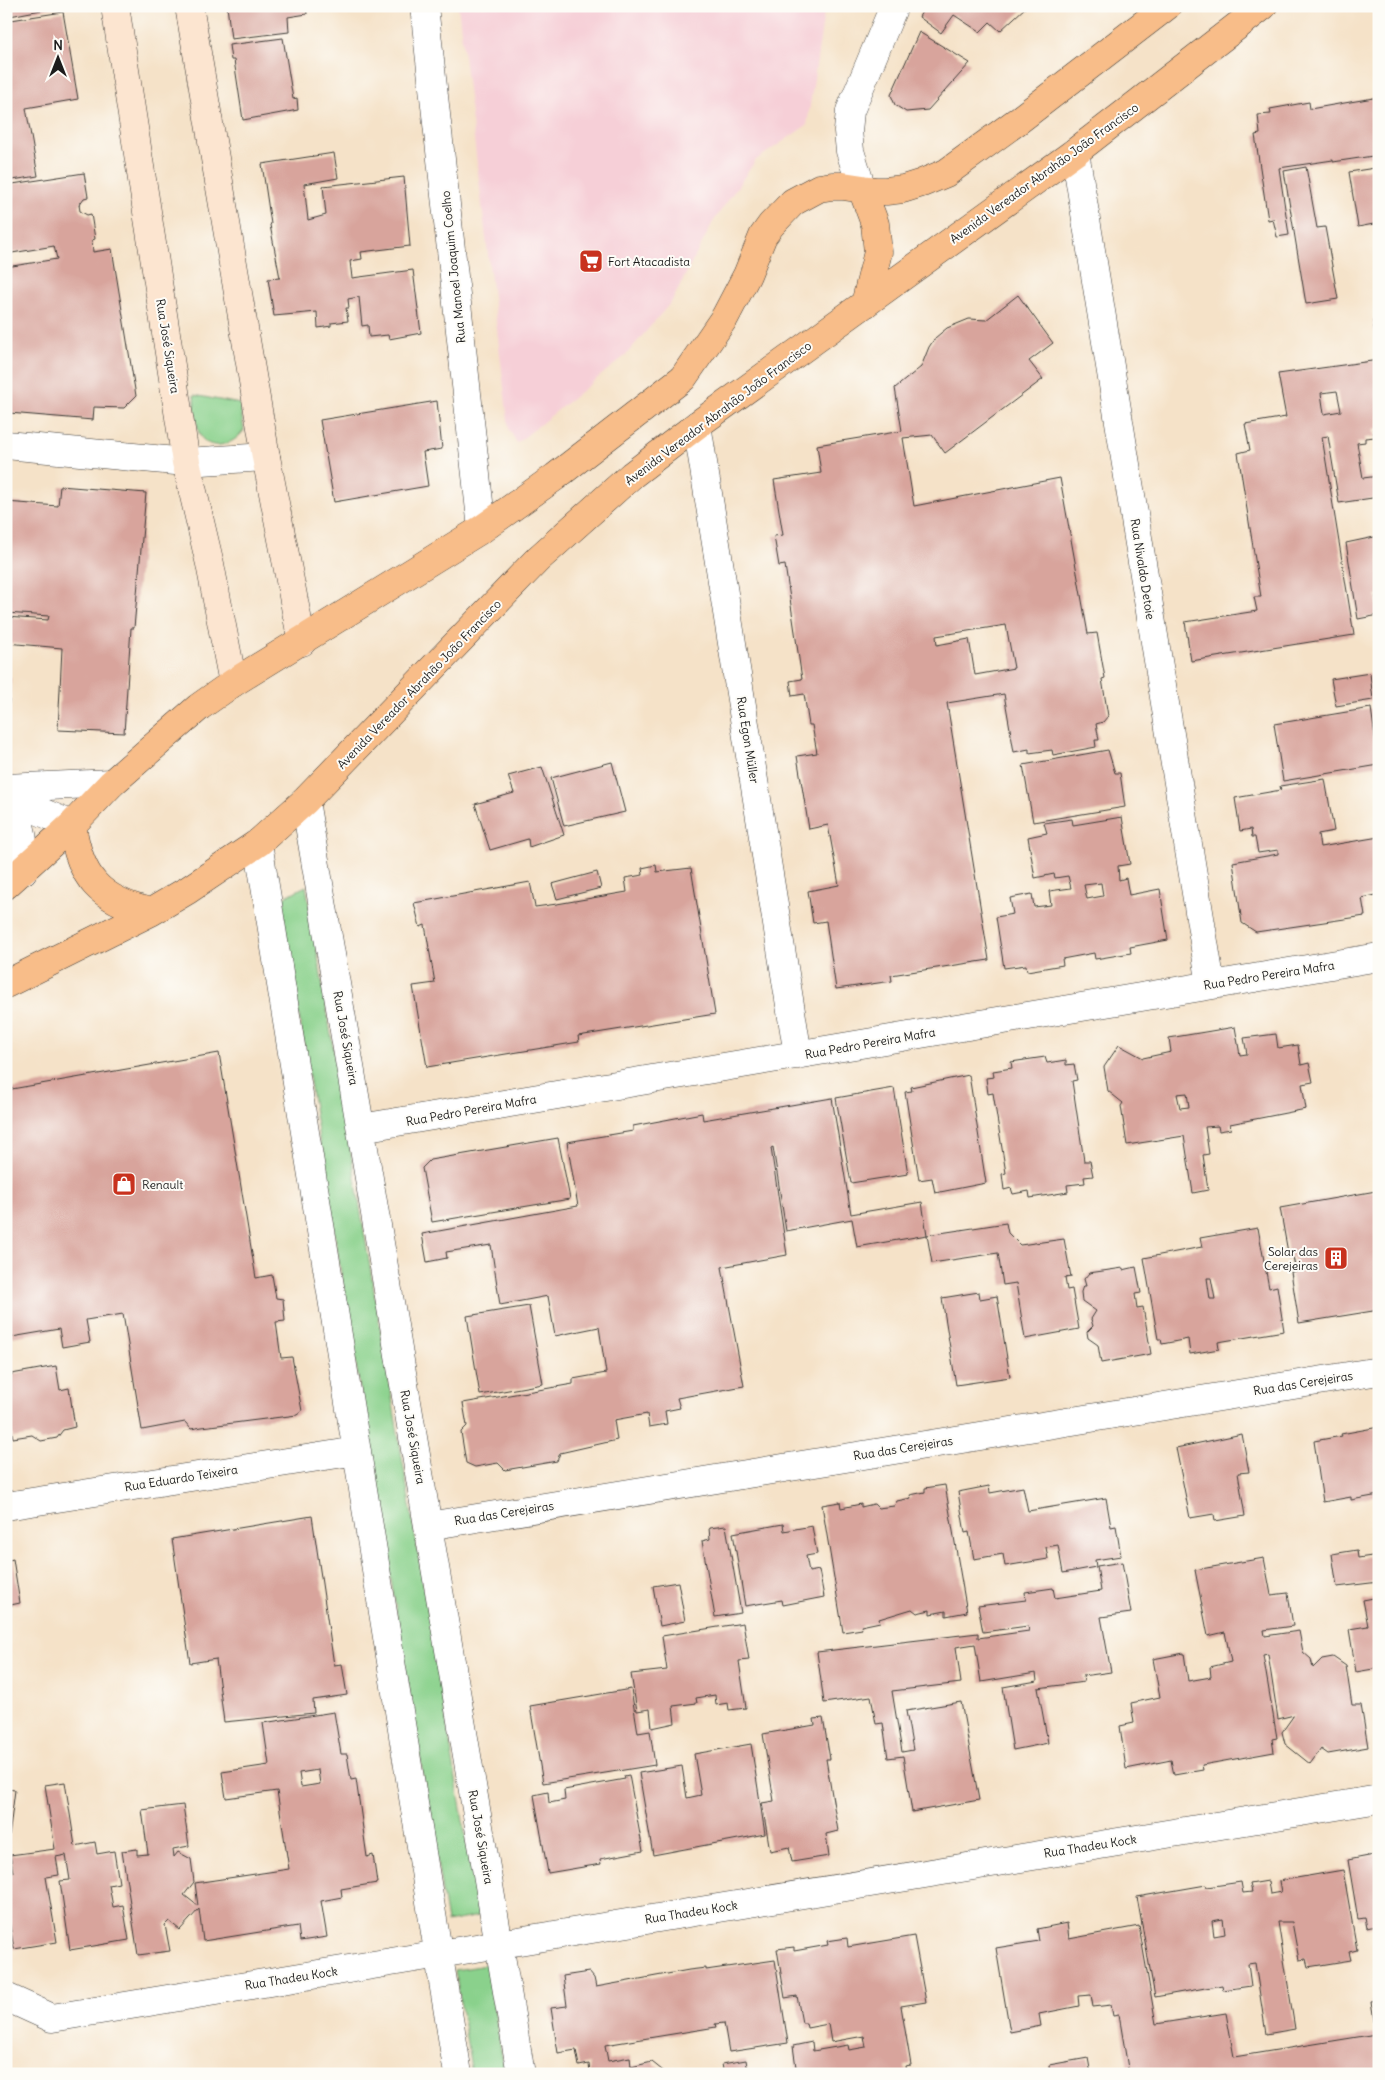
<svg xmlns="http://www.w3.org/2000/svg" width="1385" height="2080" viewBox="0 0 1385 2080" font-family="Delius,sans-serif">
  <style>
    .built { fill: #f6cfd7 }
    .green { fill: #8ad18c; stroke: #537654 }
    .building { fill: #d8a49c; fill-rule: evenodd }
    .lines { fill: none; stroke-linecap: round; stroke-linejoin: round }
    .street-casing { stroke: #3d3a36; stroke-width: 29 }
    .secondary-casing { stroke: #3d3a36; stroke-width: 29 }
    .primary-casing { stroke: #3d3a36; stroke-width: 29 }
    .street { stroke: #fff; stroke-width: 28 }
    .secondary { stroke: #fce5d0; stroke-width: 28 }
    .primary { stroke: #f8bd89; stroke-width: 28 }
    .labels { text-anchor: middle; dominant-baseline: central; stroke-width: 4; stroke-linejoin: round; paint-order: stroke }
    .street-label { font-size: 12px; fill: #1c1c1c; stroke: #fdfcf7 }
    .poi-label { font-size: 12px; fill: #1c1c1c; stroke: #fdfcf7; text-anchor: start }
  </style>
  <rect width="100%" height="100%" fill="#fdfcf7"/>
  <filter id="ink" filterUnits="userSpaceOnUse"><feTurbulence type="fractalNoise" baseFrequency=".02" numOctaves="2"/><feDisplacementMap in="SourceGraphic" scale="10" xChannelSelector="R" yChannelSelector="G"/><feConvolveMatrix kernelMatrix="1 2 1 2 8 2 1 2 1" color-interpolation-filters="sRGB"/></filter>
  <filter id="wash" filterUnits="userSpaceOnUse"><feTurbulence type="fractalNoise" baseFrequency=".0096" numOctaves="4" result="noise"/><feDisplacementMap in="SourceGraphic" scale="20" xChannelSelector="R" yChannelSelector="G"/><feGaussianBlur stdDeviation="1.12" result="paint"/><feColorMatrix in="noise" values="0 0 0 0 0 0 0 0 0 0 0 0 0 0 0 0 0 1.4 0 .05"/><feComposite in="paint" operator="in"/></filter>
  <g filter="url(#wash)">
    <rect width="100%" height="100%" fill="#f5e2c8"/>
    <path class="built" d="M458 6H825L807 125 756 160 713 222 672 301 625 356 517 443 509 429Z"/>
    <path class="green" d="M194 395 240 404 244 430C236 443 212 453 201 437 196 430 195 405 194 395Z
      M306 886 479 1916 447 1922 280 899Z
      M487 1965 505 2074H472L455 1970Z"/>
    <g id="blocks">
      <path class="building" d="M6 6H62L10 16 11 20 63 12 78 99 26 108 38 176 6 181Z
        M227 6H306L307 14 288 17 289 32 231 39Z
        M925 6H1027L1000 31 990 22 980 32 954 15 941 33 919 17Z
        M919 32 970 63 928 110 906 112 895 105 891 95Z
        M283 38 293 99 297 98 298 110 243 120 234 60H231L229 45Z
        M1379 97V223L1358 227 1349 172 1375 168 1373 156 1333 162V160L1279 168 1289 235 1277 237 1273 219 1268 220 1255 135 1260 134 1258 115 1271 114 1270 109 1309 102 1310 109Z
        M334 153 338 178 304 184 308 220 326 215 323 186 404 177 410 246 361 252 362 259 350 261 352 278 413 270 421 333 389 339 388 335 369 337 368 325 362 326 359 297 348 299 349 308H346L348 321 331 323V326L318 328 317 312 274 316 268 279 280 278 270 225 271 224 262 164Z
        M1306 167 1317 228 1325 227 1338 299 1306 304 1284 171Z
        M84 173 88 197 84 198 79 205 80 211 87 215 91 214 95 239 92 240 93 252 112 249 136 396 124 408 94 407 93 420 9 413 6 395V267L57 259 54 246 6 254V185Z
        M1018 295 1053 343 1029 361 1043 379 945 453 932 435 903 438 914 506 1060 478 1088 634 1097 633 1105 678 1102 679 1108 716 1103 722 1096 724 1099 740H1095L1096 747 1053 755 1052 750 1029 753V749L1014 752 1004 694 947 703 989 960 891 975 892 981 836 989 826 921 813 923 808 891 839 885 828 825 809 829 797 756 817 753 812 725H809L804 694 792 696 790 681 802 679 785 565 779 566 774 536 783 535 774 480 821 473 817 445 902 431 895 388 921 367 929 347 935 338 947 328 969 319 986 320ZM1006 625 1014 668 975 675 969 639 937 645 936 636Z
        M1379 312V349H1378L1373 321Z
        M1379 360V428L1373 429 1375 437 1365 438V442L1357 443 1363 478 1379 476V497L1339 503 1328 436 1322 437 1354 635 1191 661 1185 622 1257 611 1254 597H1261L1238 453 1250 450 1245 424 1286 417 1278 374ZM1337 391 1341 411 1324 414 1321 393Z
        M437 401 442 449 423 452 428 486 334 502 320 420Z
        M60 486 146 493 134 628H131L124 733 58 730 62 648 6 643V617L48 620 49 616 6 613V502L58 506Z
        M1379 536V596H1376L1379 615 1358 619 1346 543Z
        M1370 673 1373 700 1336 706 1331 679Z
        M6 677 11 678 8 711H6Z
        M1371 708 1379 765 1283 781 1274 724Z
        M1108 750 1115 773H1120L1125 807 1033 822 1023 765Z
        M612 762 625 812 564 826 551 778Z
        M542 767 564 835 529 847 528 839 490 850 475 804 514 793 508 776Z
        M1325 779 1334 831 1318 834 1320 847 1379 837V904L1376 895 1362 898 1365 916 1256 932 1242 923 1233 862 1278 854V850L1258 853 1255 837H1252L1251 829 1240 831 1235 798 1281 790 1280 786Z
        M1122 817 1130 864 1118 866 1119 880 1126 878 1129 895 1160 889 1168 940 1130 947 1131 953 1095 959 1094 953 1062 959 1063 965 1027 971 1026 965 1004 968 996 917 1013 914 1010 898 1032 894 1034 907 1051 905 1049 891 1071 888 1068 876 1055 878 1054 874 1035 878 1028 837 1047 833 1044 823 1072 819 1073 825ZM1101 883 1103 896 1087 899 1084 885Z
        M656 865 657 872 691 868 715 1014 578 1036 579 1042 427 1067 413 986 435 983 425 925 420 927 414 903 530 882 535 907 557 904 627 892 625 878 643 875 642 868Z
        M597 872 601 888 557 899 552 884Z
        M1235 1027 1240 1055 1247 1054 1244 1038 1276 1034 1278 1048 1298 1045 1301 1065 1309 1063 1313 1082 1302 1084 1306 1109 1230 1124 1231 1129 1219 1131 1218 1126 1205 1127 1209 1154 1203 1155 1208 1190 1193 1193 1184 1136 1127 1145 1121 1106 1123 1103 1108 1091 1104 1067 1119 1045 1143 1058 1171 1052 1169 1038ZM1187 1093 1189 1107 1180 1108 1177 1094Z
        M219 1053 256 1278 272 1275 276 1298 283 1299 285 1321 276 1322 281 1358 292 1357 302 1411 297 1415 202 1427 191 1429 185 1422 142 1430 123 1314 86 1320 90 1342 62 1347 59 1329 6 1338V1090Z
        M1045 1057 1047 1063 1066 1060V1065L1074 1064 1077 1080 1072 1081 1084 1161H1090L1093 1176 1084 1177 1085 1183 1067 1185 1068 1192 1030 1198 1029 1191 1013 1194 1011 1188 1004 1190 1002 1174 1006 1173 993 1093 988 1094 986 1078 994 1077 993 1071 1012 1068 1011 1062Z
        M969 1075 986 1183 935 1193 932 1178 919 1180 905 1092 912 1091 911 1087Z
        M894 1088 908 1174 851 1183 836 1098Z
        M832 1098 851 1214 922 1202 927 1235 1006 1223 1008 1233 1020 1245 1064 1239 1071 1277 1065 1278 1067 1290 1072 1289 1079 1329 1025 1339 1016 1283 1003 1285 998 1253 932 1263 927 1235 857 1247 852 1219 786 1231 773 1147 771 1148 787 1255 722 1267 744 1386 677 1398 680 1408 665 1411 667 1424 649 1427 647 1414 614 1420 617 1440 560 1453 557 1461 505 1470 498 1463 475 1467 466 1463 461 1432 467 1426 463 1403 573 1384V1379L606 1373 599 1327 555 1336 548 1296 500 1305 491 1245 446 1252 447 1258 427 1262 422 1234 578 1206 567 1142 633 1131V1126L702 1113 703 1120Z
        M558 1138 570 1199 432 1222 422 1168 430 1160Z
        M1376 1191 1379 1209V1310L1299 1323 1291 1272 1296 1271 1293 1257 1289 1258 1280 1208Z
        M1258 1228 1269 1288 1277 1286 1284 1331 1218 1342 1219 1349 1190 1354 1188 1339 1162 1344 1161 1339H1158L1144 1258 1202 1247 1200 1238ZM1207 1278H1211L1215 1299H1210Z
        M1136 1267 1141 1293 1135 1294 1137 1308 1143 1307 1151 1354 1101 1363 1098 1345 1088 1338 1087 1332 1093 1326 1091 1319 1096 1311 1082 1301 1081 1292 1083 1286H1086L1084 1279 1089 1273 1123 1268V1270Z
        M979 1292 980 1299 997 1296 1010 1377 956 1385 942 1298Z
        M529 1306 543 1384 480 1395 467 1316Z
        M56 1366 60 1390 69 1388 75 1427 63 1430 57 1438 41 1441 32 1435 13 1438 6 1401V1375Z
        M1379 1427V1495L1351 1500V1497L1323 1502 1314 1441 1342 1436 1341 1434Z
        M1242 1434 1249 1472 1238 1473 1245 1516 1215 1521 1214 1514 1190 1518 1176 1448Z
        M945 1485 967 1612 946 1616V1611L930 1614V1610L917 1613 912 1609 879 1619 880 1622 861 1626 862 1629 843 1632 822 1505 840 1502 841 1508 861 1504V1507L874 1504 878 1508 894 1506 897 1501 911 1498 910 1495 925 1492V1488Z
        M989 1486 990 1493 1023 1487 1028 1511 1106 1498 1111 1527 1116 1526 1121 1556 1095 1560 1096 1567 1063 1573 1058 1545 1046 1547 1048 1559 1005 1566 1003 1554 974 1559 969 1532 965 1533 958 1492Z
        M312 1516 334 1665 342 1664 347 1695 313 1700 314 1713 224 1722 216 1659 190 1663 172 1539Z
        M783 1524 784 1531 812 1526 817 1554 806 1556 809 1572 819 1570 824 1597 783 1605 782 1600 745 1606 733 1533Z
        M726 1526 741 1613 715 1617 702 1541 710 1539 709 1528Z
        M1357 1550 1358 1558 1379 1555V1582L1337 1587 1332 1554Z
        M1264 1558 1271 1595 1288 1593 1293 1626 1264 1630 1265 1636 1299 1631 1303 1652 1311 1659 1313 1668 1322 1659 1333 1657 1346 1666 1352 1705H1361L1368 1747 1328 1754 1321 1749 1310 1764 1285 1744 1282 1732 1294 1715 1278 1719 1268 1654 1263 1655 1277 1738 1272 1739 1274 1752 1202 1765 1203 1770 1174 1775 1171 1760 1126 1769 1120 1726 1134 1723 1131 1703 1160 1697 1153 1659 1184 1653 1188 1681 1211 1677 1210 1667 1231 1662 1225 1632 1208 1636 1195 1570Z
        M13 1559 20 1603 6 1606V1561Z
        M1122 1562 1131 1613 1101 1617 1111 1672 1083 1676 1084 1682 1038 1688 1048 1743 1013 1750 1003 1687 1037 1681 1036 1673 981 1682 975 1644 956 1647 961 1683 892 1691 902 1752 913 1750 906 1711 961 1702 979 1800 912 1812 903 1756 888 1758 883 1723 876 1724 871 1696 824 1703 817 1652 978 1633V1638L1029 1631 1028 1626 983 1632 978 1606 1026 1600 1025 1592 1053 1588 1055 1598 1101 1591 1097 1566Z
        M678 1582 685 1621 660 1626 653 1586Z
        M1379 1597V1668L1356 1672 1349 1629 1368 1626 1363 1600Z
        M743 1623 749 1660 739 1661 746 1708 729 1710 728 1703 716 1705 715 1695 696 1698 697 1703 673 1706 675 1723 652 1728 650 1709 637 1711 631 1674 667 1670 662 1636Z
        M631 1689 638 1733 650 1731 655 1765 543 1783 530 1706Z
        M334 1712 341 1754H347L351 1780 356 1779 367 1857 373 1855 377 1883 341 1889 342 1897 321 1901 327 1937 300 1941 298 1926 203 1941 199 1909 180 1930 169 1921 165 1925 170 1951 138 1955 122 1851 137 1849V1855L148 1854 142 1810 183 1805 189 1846 173 1849 174 1857 178 1852 191 1859 194 1882 184 1895 198 1906 195 1883 289 1869 277 1791 226 1798 222 1772 269 1765 263 1723ZM318 1770 320 1784 301 1787 299 1773Z
        M823 1718 830 1759H826L838 1831 826 1834 829 1856 792 1862 789 1847 770 1851 762 1803 774 1801 763 1734 815 1725 814 1719Z
        M751 1744 765 1834 653 1855 639 1773 682 1766 687 1798 701 1795 694 1754Z
        M629 1775 643 1851 600 1859 601 1864 548 1873 534 1795 548 1792 549 1803 565 1800 564 1790 625 1779 624 1776Z
        M65 1782 75 1846 95 1842 97 1854 114 1851 119 1883 109 1885 113 1907 123 1905 129 1940 70 1950 60 1881 70 1880 66 1855 56 1857 59 1875 46 1877 57 1942 14 1949 6 1903V1873L13 1872 10 1855 55 1849 45 1785Z
        M6 1789 15 1790 8 1845H6Z
        M1379 1854V1925L1367 1928 1365 1918 1358 1919 1348 1860Z
        M1343 1870 1357 1950 1349 1952 1351 1960 1308 1967 1306 1959 1299 1960 1292 1922H1278L1295 2029 1266 2034 1255 1963 1248 1964 1251 1986 1223 1990 1222 1985 1155 1997 1137 1897 1206 1885 1207 1887 1241 1882 1243 1893 1252 1892 1250 1884 1268 1881 1270 1894 1281 1892 1279 1881ZM1223 1919 1225 1934 1214 1936 1212 1921Z
        M1067 1923 1069 1939 1139 1926 1156 2024 1226 2013 1234 2057 1376 2034 1379 2074H1129L1119 2015 1113 2016 1111 2005 1093 2007 1091 1995 1078 1996 1079 2006 1039 2014 1041 2026 1010 2032 996 1948 1039 1941 1037 1929Z
        M914 1936 926 2002 901 2006 911 2065 905 2066 906 2074H797L793 2046 812 2042 813 2051 848 2045 849 2050 866 2047 864 2036 831 2042 828 2024 807 2028 806 2023H802L797 1996 785 1998 777 1949 794 1947V1951L828 1945 827 1941 847 1938 848 1947Z
        M775 1960 788 2043 729 2052 724 2023 715 2024 716 2027 605 2045 608 2061 630 2057 631 2067 652 2062 667 2074H590L589 2064 579 2066 576 2050 558 2053 551 2008 567 2006 563 1976 589 1972 594 1978 596 1987 689 1970 706 1968V1970Z
        M1379 2000V2034H1376L1371 2001Z
        M1088 2058 1091 2074H1050L1049 2065Z
        M746 2060 748 2072 751 2071 752 2074H724L722 2064Z"/>
    </g>
  </g>
  <g filter="url(#ink)">
    <use href="#blocks" fill-opacity="0" stroke="#3d3a36" stroke-width="1"/>
    <g class="lines">
      <g class="street-casing">
        <path id="street" d="M424 6 482 529
          M1075 152 1211 985
          M862 189 850 151 848 131 850 111 894 6
          M697 425 798 1055
          M6 445 186 462 266 457
          M6 788 112 783
          M6 797 72 825
          M305 801 521 2074
          M6 806C26 823 24 848 23 871
          M258 843 458 2074
          M361 1128 1379 957
          M6 1506 357 1451
          M428 1526 1379 1371
          M6 1997 52 2018 1379 1799"/>
      </g>
      <g class="secondary-casing">
        <path id="secondary" d="M115 6 186 462 210 564 233 683
          M189 6 266 457 302 642"/>
      </g>
      <g class="primary-casing">
        <path id="primary" d="M862 189 875 224 878 252 865 304
          M72 825C80 878 99 900 151 912
          M6 885 72 825 112 783 199 707 233 683 482 529 555 477 683 378 725 317 747 275 763 236 771 225 793 202 819 188 832 186H843L876 191H886L903 189 922 183 946 173 1019 120 1167 6
          M6 984 151 912 188 890 258 843 305 801 538 559 632 475 697 425 1075 152 1263 6"/>
      </g>
      <use href="#street" class="street"/>
      <use href="#secondary" class="secondary"/>
      <use href="#primary" class="primary"/>
    </g>
  </g>
  <defs>
    <g id="supermarket-square" transform="scale(1.25)"><rect x="-9" y="-9" width="18" height="18" rx="4" fill="#c8321e" stroke="#fdfcf7"/><path d="M-6-5.5h2.5l.6 2H6L4.5 2H-2.5L-4.4-4H-6ZM-1.5 3.2a1.3 1.3 0 1 0 .1 0ZM3 3.2a1.3 1.3 0 1 0 .1 0Z" fill="#fff"/></g>
    <g id="shop-square" transform="scale(1.25)"><rect x="-9" y="-9" width="18" height="18" rx="4" fill="#c8321e" stroke="#fdfcf7"/><path d="M-5-2.5h2.3a2.7 3.5 0 0 1 5.4 0H5L5.5 6h-11ZM-1.5-2.5h3a1.5 2.3 0 0 0-3 0Z" fill="#fff"/></g>
    <g id="building-square" transform="scale(1.25)"><rect x="-9" y="-9" width="18" height="18" rx="4" fill="#c8321e" stroke="#fdfcf7"/><path d="M-4-6H4V6H1V3H-1V6H-4ZM-2.5-4.3h1.7v1.8h-1.7ZM.8-4.3h1.7v1.8H.8ZM-2.5-1h1.7V.8h-1.7ZM.8-1h1.7V.8H.8Z" fill="#fff"/></g>
  </defs>
  <g fill-rule="evenodd">
    <use href="#supermarket-square" x="591" y="261"/>
    <use href="#shop-square" x="124" y="1184"/>
    <use href="#building-square" x="1336" y="1258"/>
  </g>
  <g class="labels">
    <g class="street-label">
      <text transform="translate(1044 173) rotate(-36)">Avenida Vereador Abrahão João Francisco</text>
      <text transform="translate(453 267) rotate(-96)">Rua Manoel Joaquim Coelho</text>
      <text transform="translate(168 346) rotate(81)">Rua José Siqueira</text>
      <text transform="translate(718 413) rotate(-37)">Avenida Vereador Abrahão João Francisco</text>
      <text transform="translate(1143 569) rotate(81)">Rua Nivaldo Detoie</text>
      <text transform="translate(419 684) rotate(-46)">Avenida Vereador Abrahão João Francisco</text>
      <text transform="translate(748 740) rotate(81)">Rua Egon Müller</text>
      <text transform="translate(1269 975) rotate(-9)">Rua Pedro Pereira Mafra</text>
      <text transform="translate(346 1038) rotate(80)">Rua José Siqueira</text>
      <text transform="translate(870 1043) rotate(-10)">Rua Pedro Pereira Mafra</text>
      <text transform="translate(471 1110) rotate(-10)">Rua Pedro Pereira Mafra</text>
      <text transform="translate(1303 1383) rotate(-9)">Rua das Cerejeiras</text>
      <text transform="translate(413 1437) rotate(80)">Rua José Siqueira</text>
      <text transform="translate(903 1448) rotate(-9)">Rua das Cerejeiras</text>
      <text transform="translate(181 1478) rotate(-9)">Rua Eduardo Teixeira</text>
      <text transform="translate(504 1513) rotate(-9)">Rua das Cerejeiras</text>
      <text transform="translate(481 1837) rotate(80)">Rua José Siqueira</text>
      <text transform="translate(1090 1846) rotate(-9)">Rua Thadeu Kock</text>
      <text transform="translate(691 1912) rotate(-9)">Rua Thadeu Kock</text>
      <text transform="translate(291 1978) rotate(-9)">Rua Thadeu Kock</text>
    </g>
    <g class="poi-label">
      <text x="608" y="261">Fort Atacadista</text>
      <text x="142" y="1184">Renault</text>
      <text x="1318" y="1251" text-anchor="end">Solar das<tspan x="1318" dy="14">Cerejeiras</tspan></text>
    </g>
  </g>
  <rect width="1385" height="2080" fill="none" stroke="#fdfcf7" stroke-width="25"/>
  <g transform="translate(58 58)" stroke="#fdfcf7" stroke-width="4" paint-order="stroke">
  <path d="M0-4L9 19L0 12L-9 19Z" fill="#1c1c1c"/>
  <text y="-8" font-size="14" font-weight="bold" text-anchor="middle" fill="#1c1c1c">N</text>
  </g>
</svg>
